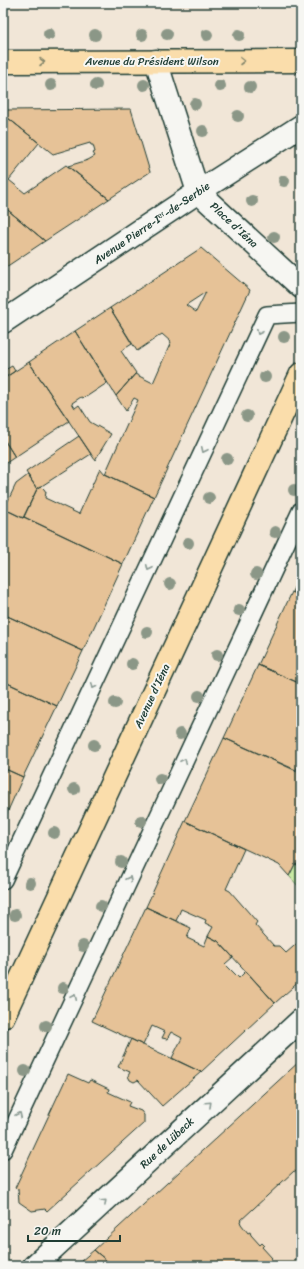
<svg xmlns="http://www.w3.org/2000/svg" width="304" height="1269" viewBox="0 0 304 1269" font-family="Sriracha,sans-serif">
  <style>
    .built { fill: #eedbc4 }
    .green { fill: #c8eaa3; stroke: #74946c }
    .building { fill: #e6c297; stroke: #1f3d34; fill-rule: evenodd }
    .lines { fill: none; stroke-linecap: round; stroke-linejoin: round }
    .service-casing { stroke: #1f3d34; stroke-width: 20 }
    .minor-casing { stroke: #1f3d34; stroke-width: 25 }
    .primary-casing { stroke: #1f3d34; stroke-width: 25 }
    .service { stroke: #f6f6f2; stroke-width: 17 }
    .minor { stroke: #f6f6f2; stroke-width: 22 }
    .primary { stroke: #faddab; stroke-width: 22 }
    .tree { fill: #8b9787 }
    .oneway { stroke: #82856a }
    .oneway2 { stroke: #8a9a93 }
    .labels { text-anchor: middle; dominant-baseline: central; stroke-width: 4; stroke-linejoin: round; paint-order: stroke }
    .street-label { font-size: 11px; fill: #1f3d34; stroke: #f6f6f2 }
  </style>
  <rect width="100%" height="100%" fill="#f1e6d7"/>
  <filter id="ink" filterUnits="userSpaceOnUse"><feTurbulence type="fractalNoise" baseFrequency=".025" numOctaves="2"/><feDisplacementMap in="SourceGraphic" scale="8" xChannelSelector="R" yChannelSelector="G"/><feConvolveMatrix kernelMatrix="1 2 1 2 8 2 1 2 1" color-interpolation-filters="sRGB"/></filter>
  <g filter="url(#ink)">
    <path class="built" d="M301 1060V1266H113L94 1250Z"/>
    <path class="green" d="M301 854V889L289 876Z"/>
    <path class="building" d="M131 109 150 172 109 199 68 166 88 160 95 156 93 153 95 152 93 145H91L90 143 53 154 3 114 4 110Z
      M3 110V114L39 143 9 180 25 193 66 165 109 199 45 241 3 206Z
      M3 206 45 241 3 269Z
      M201 248 250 290 154 497 105 474 138 400 134 398 126 411 116 396 135 374 153 383 171 342 162 334 137 351 110 308ZM206 292 196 312 186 305Z
      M110 308 132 344 121 351 136 373 116 396 75 331Z
      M75 331 107 383 86 397 85 396 83 398 81 397 72 403 75 408 79 405 90 422 111 434 95 460 29 362Z
      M29 362 69 421 15 457 3 438V379Z
      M12 366 15 371 3 379V371Z
      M79 436 91 454 37 489 26 472Z
      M3 438 15 457 3 465Z
      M100 468 105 474 154 497 123 564 24 517 37 489 41 486 44 489 46 492 45 498 79 514Z
      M28 475 37 489 23 518 4 509 16 484Z
      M3 508 23 518 24 517 123 564 83 651 3 614Z
      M301 572V596L292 592Z
      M292 592 301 596V684L258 665Z
      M3 614 83 651 57 706 3 681Z
      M258 665 301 684V760L296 770 224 738Z
      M3 681 57 706 23 777 3 768Z
      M224 738 301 773V854L297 865 295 864 289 876 279 865 185 821Z
      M3 768 23 777 3 822Z
      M185 821 244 849 226 889 230 891 257 922 255 925 274 946H279L286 953 301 940V980L275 1003 218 941 208 936 213 927 205 923 206 920 181 909 176 921 146 907Z
      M146 907 191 928 187 938 204 946 208 936 218 941 233 957 225 964 239 978 246 971 275 1003 201 1072 172 1058 182 1038 171 1032 167 1039 162 1038 165 1032 152 1026 143 1045 92 1021Z
      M131 1039 143 1045 201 1072 162 1106 138 1080 134 1082 130 1080 128 1076 130 1072 118 1067Z
      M301 1060V1167L296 1172 294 1171 240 1221 241 1224 248 1233 250 1232 251 1235 260 1245 262 1243 264 1245 262 1247 272 1258 264 1266H113L94 1250Z
      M68 1074 88 1083 90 1080 109 1089 108 1092 130 1102 128 1106 141 1111 144 1115V1123L47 1211 45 1209 32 1211 19 1202 18 1189 15 1188Z
      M94 1250 113 1266H78L81 1261Z"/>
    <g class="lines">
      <g class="service-casing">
        <path id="service" d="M3 880 267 315 301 313
          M3 1150 301 511"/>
      </g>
      <g class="minor-casing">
        <path id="minor" d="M156 61 198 192 301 287
          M3 322 198 192 301 126
          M34 1266 301 1020"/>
      </g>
      <g class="primary-casing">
        <path id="primary" d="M3 62 301 61
          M3 1017 301 374"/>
      </g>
      <use href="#service" class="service"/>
      <use href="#minor" class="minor"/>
      <use href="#primary" class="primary"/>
    </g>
    <g class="tree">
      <circle cx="49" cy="34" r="6"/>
      <circle cx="167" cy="34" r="6"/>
      <circle cx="95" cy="35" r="6"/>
      <circle cx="142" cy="35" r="6"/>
      <circle cx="207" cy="35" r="6"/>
      <circle cx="239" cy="35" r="6"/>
      <circle cx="51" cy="85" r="6"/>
      <circle cx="96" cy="85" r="6"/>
      <circle cx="144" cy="85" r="6"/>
      <circle cx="220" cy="86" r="6"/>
      <circle cx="250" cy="87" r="6"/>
      <circle cx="195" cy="104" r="6"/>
      <circle cx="238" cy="116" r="6"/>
      <circle cx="203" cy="131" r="6"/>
      <circle cx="284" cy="181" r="6"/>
      <circle cx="252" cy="201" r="6"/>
      <circle cx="274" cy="237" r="6"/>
      <circle cx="284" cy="337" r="6"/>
      <circle cx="265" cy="377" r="6"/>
      <circle cx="247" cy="416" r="6"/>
      <circle cx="227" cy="459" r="6"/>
      <circle cx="294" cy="490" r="6"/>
      <circle cx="209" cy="498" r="6"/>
      <circle cx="275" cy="532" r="6"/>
      <circle cx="188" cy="543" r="6"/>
      <circle cx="256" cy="574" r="6"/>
      <circle cx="170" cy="584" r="6"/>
      <circle cx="239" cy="610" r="6"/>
      <circle cx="147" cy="632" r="6"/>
      <circle cx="217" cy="655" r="6"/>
      <circle cx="132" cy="664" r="6"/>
      <circle cx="199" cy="696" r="6"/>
      <circle cx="115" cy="703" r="6"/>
      <circle cx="180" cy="734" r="6"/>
      <circle cx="94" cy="745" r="6"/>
      <circle cx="160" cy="779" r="6"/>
      <circle cx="74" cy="789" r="6"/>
      <circle cx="141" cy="821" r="6"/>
      <circle cx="54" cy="833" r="6"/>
      <circle cx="121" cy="862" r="6"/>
      <circle cx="30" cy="883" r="6"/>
      <circle cx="101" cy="906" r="6"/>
      <circle cx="15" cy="915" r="6"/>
      <circle cx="83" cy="946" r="6"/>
      <circle cx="63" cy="988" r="6"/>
      <circle cx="46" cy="1026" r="6"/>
      <circle cx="25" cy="1071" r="6"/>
    </g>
    <defs><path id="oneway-chevron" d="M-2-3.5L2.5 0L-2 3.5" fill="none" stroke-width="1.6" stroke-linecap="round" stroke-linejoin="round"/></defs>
    <g class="oneway">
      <use href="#oneway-chevron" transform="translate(242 61)"/>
      <use href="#oneway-chevron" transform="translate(42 62)"/>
    </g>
    <g class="oneway2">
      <use href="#oneway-chevron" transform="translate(259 332) rotate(115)"/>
      <use href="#oneway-chevron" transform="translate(204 450) rotate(115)"/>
      <use href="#oneway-chevron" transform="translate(149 568) rotate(115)"/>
      <use href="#oneway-chevron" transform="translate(94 686) rotate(115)"/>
      <use href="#oneway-chevron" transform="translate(184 761) rotate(-65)"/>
      <use href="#oneway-chevron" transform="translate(129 879) rotate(-65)"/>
      <use href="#oneway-chevron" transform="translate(74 997) rotate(-65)"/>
      <use href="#oneway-chevron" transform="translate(209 1104) rotate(-43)"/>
      <use href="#oneway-chevron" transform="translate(19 1115) rotate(-65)"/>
      <use href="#oneway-chevron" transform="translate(104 1202) rotate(-43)"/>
    </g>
  </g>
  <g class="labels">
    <g class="street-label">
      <text x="152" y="61">Avenue du Président Wilson</text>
      <text transform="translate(152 223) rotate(-34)">Avenue Pierre-Iᵉʳ-de-Serbie</text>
      <text transform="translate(234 225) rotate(43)">Place d'Iéna</text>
      <text transform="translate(152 696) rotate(-65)">Avenue d'Iéna</text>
      <text transform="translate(167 1143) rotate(-43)">Rue de Lübeck</text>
    </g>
  </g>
  <rect width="304" height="1269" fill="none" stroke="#f6f6f2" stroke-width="16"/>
  <rect x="8" y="8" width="288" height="1253" fill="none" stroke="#1f3d34" stroke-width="1.5" filter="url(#ink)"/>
  <path d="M28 1235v6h92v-6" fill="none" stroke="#1f3d34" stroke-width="2"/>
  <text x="34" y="1235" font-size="12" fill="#1f3d34" stroke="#f6f6f2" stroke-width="3" paint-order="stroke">20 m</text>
</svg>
